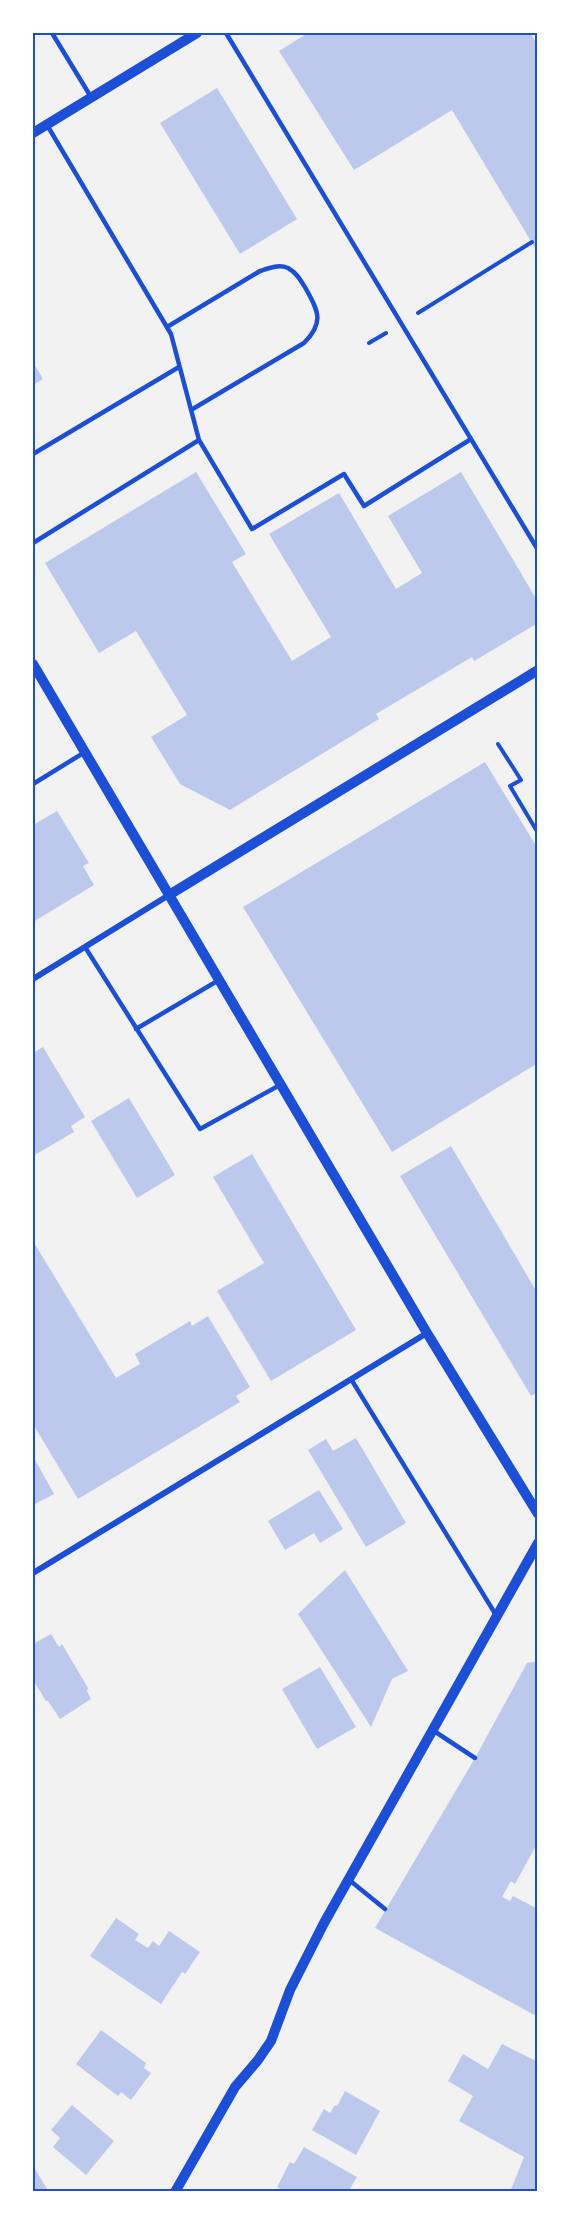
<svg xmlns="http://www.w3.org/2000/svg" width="571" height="2225" viewBox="0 0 571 2225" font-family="Inter,sans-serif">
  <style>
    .building { fill: #bdc9ec }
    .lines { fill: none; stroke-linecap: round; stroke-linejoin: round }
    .path { stroke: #1d4ed8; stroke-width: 4 }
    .service { stroke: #1d4ed8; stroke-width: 4.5 }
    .minor { stroke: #1d4ed8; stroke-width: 6 }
    .tertiary { stroke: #1d4ed8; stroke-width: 10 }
    .neatline { fill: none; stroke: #1d4ed8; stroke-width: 2 }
  </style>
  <rect width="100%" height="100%" fill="#f2f2f2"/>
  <path class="building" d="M308 33H530L538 45V253L452 110 354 170 279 51Z
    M217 88 297 219 240 254 160 123Z
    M33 362 43 379 33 385Z
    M196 472 246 554 232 562 292 661 331 637 269 534 339 493 396 589 422 573 388 516 461 472 538 602V623L474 661 472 657 376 714 379 719 230 810 180 784 151 737 187 715 136 631 99 653 45 563Z
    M485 762 538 849V1063L392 1152 243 907Z
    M57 811 89 863 83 866 94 885 33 922V825Z
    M43 1047 85 1117 71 1126 74 1132 33 1156V1053Z
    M129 1098 175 1175 137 1198 91 1121Z
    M451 1146 538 1294V1392L531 1396 400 1176Z
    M252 1154 356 1330 271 1381 217 1291 264 1263 213 1177Z
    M33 1241 116 1378 140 1364 135 1354 190 1321 192 1326 208 1316 250 1387 236 1396 240 1402 78 1499 33 1424Z
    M356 1438 406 1523 366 1547 308 1450 326 1439 333 1451Z
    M33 1456 54 1494 33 1505Z
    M319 1490 343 1529 320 1543 314 1533 285 1550 268 1521Z
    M345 1570 408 1671 392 1679 371 1727 298 1614Z
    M51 1634 59 1647 62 1644 88 1688 87 1691 91 1699 60 1719 48 1701H46L33 1680V1644Z
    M538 1661V1842L515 1884 511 1881 502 1897 510 1901 513 1896 538 1909V2017L375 1928 475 1758 527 1663Z
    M320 1667 356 1727 317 1749 282 1689Z
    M116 1918 139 1934 135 1940 148 1948 153 1941 159 1946 169 1931 200 1952 185 1974 182 1972 161 2004 90 1956Z
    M101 2030 146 2063 144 2068 151 2073 131 2100 121 2092 118 2096 76 2064Z
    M502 2044 538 2062V2192H510L524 2157 459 2121 473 2096 448 2081 463 2054 488 2069Z
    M345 2091 380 2111 356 2155 312 2130 324 2109 330 2113 335 2105 337 2106Z
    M72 2105 114 2141 86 2175 53 2147 60 2138 51 2130Z
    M304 2147 357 2177 348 2192H286L277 2187 290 2162 294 2164Z
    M33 2166 49 2192H33Z"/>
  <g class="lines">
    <path class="path" d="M418 313 532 242
      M369 343 386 333
      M498 744 521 780 510 786 538 833"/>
    <path class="service" d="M52 33 91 97
      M226 33 538 550
      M47 125 171 334 199 440 252 529 344 474 364 506 471 439
      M167 327 260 271C269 268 279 264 288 268 297 273 301 281 306 289 319 312 324 323 304 343L191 410
      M33 454 179 367
      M33 543 199 440
      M33 784 85 752
      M85 947 200 1129 280 1085
      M136 1029 219 980
      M351 1379 496 1615
      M434 1731 475 1758
      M348 1879 385 1909"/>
    <path class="minor" d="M33 979 169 895
      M33 1573 427 1333"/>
    <path class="tertiary" d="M33 133 197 33
      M33 664 427 1333 538 1514
      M169 895 538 670
      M175 2192 235 2087 258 2060 271 2041 290 1990 324 1923 538 1543"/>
  </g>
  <rect width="571" height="2225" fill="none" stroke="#ffffff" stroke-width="69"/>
  <rect x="34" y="34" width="502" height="2156" class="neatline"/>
</svg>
